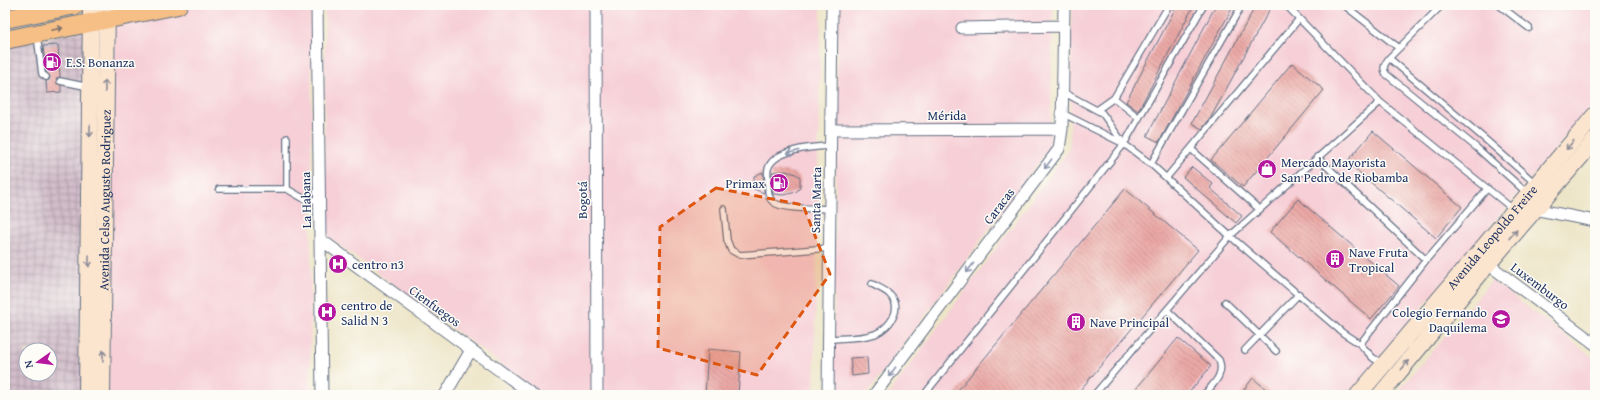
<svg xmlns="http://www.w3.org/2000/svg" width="1600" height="400" viewBox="0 0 1600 400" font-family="'Gentium Book Plus',serif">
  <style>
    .built { fill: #f6cfd7 }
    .industrial { fill: url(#industrial-grid); fill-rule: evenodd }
    .building { fill: url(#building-back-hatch) }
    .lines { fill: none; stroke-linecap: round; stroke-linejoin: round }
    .lane-casing { stroke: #646f83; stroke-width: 8 }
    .street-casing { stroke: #646f83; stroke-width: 13 }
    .secondary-casing { stroke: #646f83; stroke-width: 18 }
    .primary-casing { stroke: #646f83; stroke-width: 20 }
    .lane { stroke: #fff; stroke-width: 5.5 }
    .street { stroke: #fff; stroke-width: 11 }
    .secondary { stroke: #fbe5cf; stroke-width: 16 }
    .primary { stroke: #f5bf86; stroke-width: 18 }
    .oneway { stroke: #7d7070 }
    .oneway2 { stroke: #8b8a96 }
    .oneway3 { stroke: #8d97ae }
    .marked { fill: #de5710; fill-opacity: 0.2; stroke: #de5710; stroke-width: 3; stroke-dasharray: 8 5; stroke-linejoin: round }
    .labels { text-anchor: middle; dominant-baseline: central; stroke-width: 3; stroke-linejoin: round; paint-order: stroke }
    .poi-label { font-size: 13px; fill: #1b2f5e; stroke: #fdfcf7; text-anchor: start }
    .street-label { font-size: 13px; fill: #1b2f5e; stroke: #fdfcf7 }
  </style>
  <defs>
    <pattern id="industrial-grid" width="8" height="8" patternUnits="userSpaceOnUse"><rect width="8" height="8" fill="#d1bdc9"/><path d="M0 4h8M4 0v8" fill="none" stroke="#a99aa6"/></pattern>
    <pattern id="building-back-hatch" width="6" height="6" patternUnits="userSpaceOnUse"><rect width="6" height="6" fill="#eba8a5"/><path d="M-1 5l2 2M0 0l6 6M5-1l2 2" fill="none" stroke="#be898a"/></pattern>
  </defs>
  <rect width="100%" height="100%" fill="#fdfcf7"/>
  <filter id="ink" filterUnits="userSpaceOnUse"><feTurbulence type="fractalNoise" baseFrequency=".025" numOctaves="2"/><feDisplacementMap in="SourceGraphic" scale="8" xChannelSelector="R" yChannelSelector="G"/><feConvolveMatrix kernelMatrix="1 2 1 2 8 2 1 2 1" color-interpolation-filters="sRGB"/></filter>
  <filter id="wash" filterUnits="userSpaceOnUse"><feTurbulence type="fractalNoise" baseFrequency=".012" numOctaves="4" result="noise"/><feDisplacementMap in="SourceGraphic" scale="16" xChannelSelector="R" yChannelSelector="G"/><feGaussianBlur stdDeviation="0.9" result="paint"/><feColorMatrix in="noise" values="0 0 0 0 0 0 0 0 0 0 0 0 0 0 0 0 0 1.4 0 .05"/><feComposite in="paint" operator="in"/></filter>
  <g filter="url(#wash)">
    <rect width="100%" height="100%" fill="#ede5c7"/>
    <path class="built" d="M204 5H312L310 395H108L114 22Z
      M325 5H821L814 395H543L330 238 324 229Z
      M838 5H1053L1050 147 866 395H833Z
      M1072 5H1595V102L1348 395H888L1068 151 1070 143Z
      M1492 280 1595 359V395H1395Z"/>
    <path class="industrial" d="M88 29 87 395H5V47ZM26 350H50V374H26Z"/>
    <g id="blocks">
      <path class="building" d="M1177 5H1194L1138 111 1126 102Z
        M1216 5H1234L1159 142 1147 136Z
        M1256 5H1272L1211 117 1202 129 1192 123Z
        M58 45 60 77 57 78 56 82 61 85V92L47 93 46 81 49 80 50 77 46 72 43 46Z
        M1292 63 1324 90 1243 187 1211 160Z
        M1373 131 1462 207 1436 238 1347 162Z
        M1192 167 1213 184 1210 188 1242 216 1236 223 1183 177Z
        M786 171 796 174 800 177V188L796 192 784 195 773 194 772 172Z
        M763 172 764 190V193L754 189V176Z
        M1125 189 1198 250 1076 395H954Z
        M1298 199 1399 286 1371 319 1270 232Z
        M1178 338 1211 366 1187 395H1131Z
        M708 349 741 352 738 395H705Z
        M867 357 868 374 852 376 850 358Z
        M1253 378 1273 395H1240Z"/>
    </g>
  </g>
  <g filter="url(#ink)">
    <use href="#blocks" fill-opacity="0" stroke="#646f83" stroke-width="1"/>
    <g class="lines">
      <g class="lane-casing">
        <path id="lane" d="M1286 5 1380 102 1514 210
          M1344 5 1399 48
          M1442 5 1389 58C1385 64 1382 67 1386 74L1477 148 1527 193
          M1499 5 1529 28
          M37 35 42 74 46 77
          M1389 58 1486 140 1536 184
          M60 81 89 87
          M1063 92 1102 113 1124 144 1151 164 1230 236 1343 333 1360 344 1426 260 1317 157
          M1114 98 1139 118
          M1097 110 1114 98 1169 5
          M1062 113 1122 143
          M287 138V189
          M1191 149 1259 209
          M1151 164 1242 5
          M1167 177 1299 19
          M219 189H287L306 200H320
          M724 209 727 240 731 250 740 255 830 248
          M830 209C817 208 783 210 773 202 767 197 768 188 768 181 768 178 767 173 768 169 773 149 814 147 831 146
          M1426 260 1487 189
          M1225 302 1276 351
          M1167 310 1219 360C1225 375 1213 384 1204 395
          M828 339C843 338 860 339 875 334 889 328 904 309 890 295 886 290 877 287 872 284
          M1360 344 1373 358 1382 363
          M1245 350 1299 294
          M924 395 1124 144 1204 5
          M1094 395 1230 236 1380 102"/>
      </g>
      <g class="street-casing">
        <path id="street" d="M317 5 322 395
          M596 5 597 395
          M962 28 1064 26
          M832 130 1062 129
          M1534 209 1595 221
          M320 239 533 395
          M1488 264 1595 344
          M445 395 471 350
          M828 395 832 5
          M874 395 1059 149 1062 129 1064 5"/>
      </g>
      <g class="secondary-casing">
        <g id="secondary">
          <path d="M87 395 91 5"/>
          <path id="s1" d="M102 395 107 5"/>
          <path id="s2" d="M1358 395 1595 115"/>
          <path d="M1380 395 1488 264 1595 140"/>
        </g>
      </g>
      <g class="primary-casing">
        <path id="primary" d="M5 19 76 5
          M5 40 178 5"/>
      </g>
      <use href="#lane" class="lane"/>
      <use href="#street" class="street"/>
      <use href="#secondary" class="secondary"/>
      <use href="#primary" class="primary"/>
    </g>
    <defs><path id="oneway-shaft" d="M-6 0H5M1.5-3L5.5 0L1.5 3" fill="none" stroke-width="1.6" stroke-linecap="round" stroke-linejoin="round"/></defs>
    <use class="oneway" href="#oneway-shaft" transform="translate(57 29) rotate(-12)"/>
    <g class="oneway2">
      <use href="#oneway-shaft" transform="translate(105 86) rotate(-89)"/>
      <use href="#oneway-shaft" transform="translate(90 131) rotate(91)"/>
      <use href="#oneway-shaft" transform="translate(1570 145) rotate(130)"/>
      <use href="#oneway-shaft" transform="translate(1513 234) rotate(-49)"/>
      <use href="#oneway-shaft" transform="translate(89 261) rotate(91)"/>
      <use href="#oneway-shaft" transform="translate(103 356) rotate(-89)"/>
      <use href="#oneway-shaft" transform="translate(1405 365) rotate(-51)"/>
    </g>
    <g class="oneway3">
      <use href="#oneway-shaft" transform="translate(793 152) rotate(165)"/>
      <use href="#oneway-shaft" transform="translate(1048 164) rotate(127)"/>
      <use href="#oneway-shaft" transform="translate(970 268) rotate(127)"/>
      <use href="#oneway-shaft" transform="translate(892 372) rotate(127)"/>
    </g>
  </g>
  <path class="marked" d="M716 188 803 205 830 274 757 375 658 348 660 227Z"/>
  <defs>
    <g id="fuel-disc" transform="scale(1)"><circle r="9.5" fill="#b5179e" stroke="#fdfcf7"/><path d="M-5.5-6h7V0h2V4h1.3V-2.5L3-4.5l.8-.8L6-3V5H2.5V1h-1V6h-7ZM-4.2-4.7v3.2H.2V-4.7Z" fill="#fff"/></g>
    <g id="shop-disc" transform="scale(1)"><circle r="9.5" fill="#b5179e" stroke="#fdfcf7"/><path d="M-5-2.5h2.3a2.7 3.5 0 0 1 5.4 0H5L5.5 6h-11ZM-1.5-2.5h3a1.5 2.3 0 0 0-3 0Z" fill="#fff"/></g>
    <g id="building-disc" transform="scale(1)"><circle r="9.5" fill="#b5179e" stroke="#fdfcf7"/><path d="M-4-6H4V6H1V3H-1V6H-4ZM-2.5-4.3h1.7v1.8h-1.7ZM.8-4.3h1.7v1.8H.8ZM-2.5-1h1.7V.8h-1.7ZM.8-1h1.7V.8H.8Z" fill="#fff"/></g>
    <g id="hospital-disc" transform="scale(1)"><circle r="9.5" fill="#b5179e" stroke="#fdfcf7"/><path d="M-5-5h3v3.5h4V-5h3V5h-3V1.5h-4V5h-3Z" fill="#fff"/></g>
    <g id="school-disc" transform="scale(1)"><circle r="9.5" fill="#b5179e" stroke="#fdfcf7"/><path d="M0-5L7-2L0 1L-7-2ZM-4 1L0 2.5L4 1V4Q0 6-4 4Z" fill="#fff"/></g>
  </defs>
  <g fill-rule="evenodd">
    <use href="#fuel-disc" x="52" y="62"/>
    <use href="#shop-disc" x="1267" y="169"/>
    <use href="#fuel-disc" x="779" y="183"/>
    <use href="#building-disc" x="1335" y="259"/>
    <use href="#hospital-disc" x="338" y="264"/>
    <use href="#hospital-disc" x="327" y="312"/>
    <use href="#school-disc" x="1501" y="319"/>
    <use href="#building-disc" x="1076" y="322"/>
  </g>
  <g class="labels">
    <g class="poi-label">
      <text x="66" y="62">E.S. Bonanza</text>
      <text x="1281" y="162">Mercado Mayorista<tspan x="1281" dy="15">San Pedro de Riobamba</tspan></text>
      <text x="765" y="183" text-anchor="end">Primax</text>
      <text x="1349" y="252">Nave Fruta<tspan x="1349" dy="15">Tropical</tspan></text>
      <text x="352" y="264">centro n3</text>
      <text x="341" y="305">centro de<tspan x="341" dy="15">Salid N 3</tspan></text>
      <text x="1487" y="312" text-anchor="end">Colegio Fernando<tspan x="1487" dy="15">Daquilema</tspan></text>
      <text x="1090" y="322">Nave Principal</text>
    </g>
    <g class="street-label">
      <text x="947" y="115">Mérida</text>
      <text stroke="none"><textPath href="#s1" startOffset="195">Avenida Celso Augusto Rodriguez</textPath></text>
      <text transform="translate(306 200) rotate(-91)">La Habana</text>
      <text transform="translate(582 200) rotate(-90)">Bogotá</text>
      <text transform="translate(816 200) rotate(-89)">Santa Marta</text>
      <text transform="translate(999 206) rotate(-53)">Caracas</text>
      <text stroke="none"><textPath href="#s2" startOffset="207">Avenida Leopoldo Freire</textPath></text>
      <text transform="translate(1540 286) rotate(37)">Luxemburgo</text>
      <text transform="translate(435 306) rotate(36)">Cienfuegos</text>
    </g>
  </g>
  <rect width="1600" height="400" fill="none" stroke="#fdfcf7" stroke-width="20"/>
  <g transform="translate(38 362) rotate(256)"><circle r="19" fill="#fdfcf7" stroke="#a3aaba"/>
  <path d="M0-3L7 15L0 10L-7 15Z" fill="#b5179e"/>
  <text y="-6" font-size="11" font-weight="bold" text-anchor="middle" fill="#1b2f5e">N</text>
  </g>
</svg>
